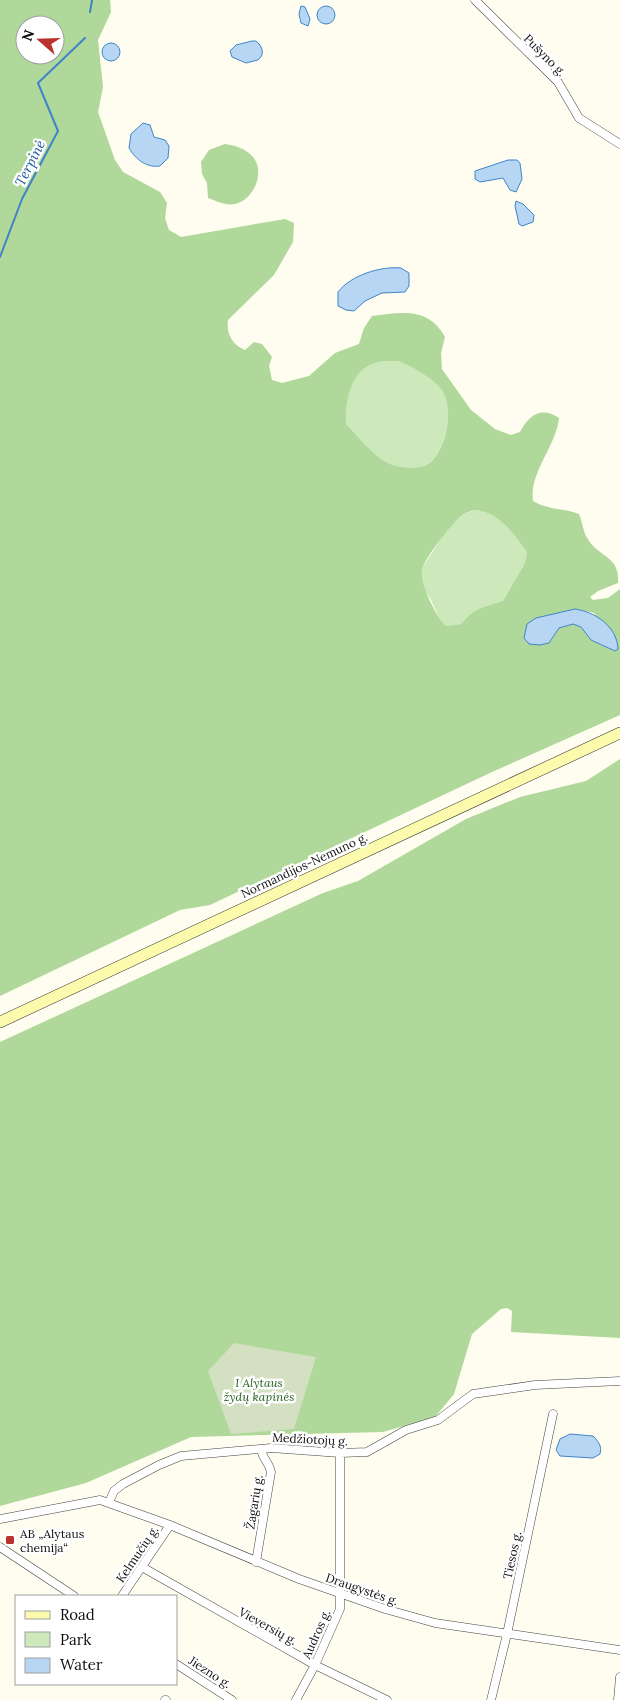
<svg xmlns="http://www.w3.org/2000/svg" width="620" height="1700" viewBox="0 0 620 1700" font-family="Lora,serif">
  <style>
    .green { fill: #cde8ba }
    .forest { fill: #afd89a; fill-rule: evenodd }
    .cemetery { fill: #d3e0c1 }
    .water { fill: #b6d6f4; stroke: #3f84c8 }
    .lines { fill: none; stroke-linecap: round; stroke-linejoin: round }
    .stream { stroke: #3f84c8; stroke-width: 2 }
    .street-casing { stroke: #414141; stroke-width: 9 }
    .secondary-casing { stroke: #303030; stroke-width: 12 }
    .street { stroke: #fff; stroke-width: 8 }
    .secondary { stroke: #fcfbad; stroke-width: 11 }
    .poi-dot { fill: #b9322b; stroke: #fff; stroke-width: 2 }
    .labels { text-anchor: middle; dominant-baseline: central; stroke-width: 5; stroke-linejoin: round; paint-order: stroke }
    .street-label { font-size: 12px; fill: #0e0e0e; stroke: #fff }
    .park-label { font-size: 12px; font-style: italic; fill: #276320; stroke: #fff }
    .poi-label { font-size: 12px; fill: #0e0e0e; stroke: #fff; text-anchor: start }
    .water-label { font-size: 14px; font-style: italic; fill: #1b579b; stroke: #fff }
  </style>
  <rect width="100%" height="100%" fill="#fefdef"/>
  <path class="green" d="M398 361C409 365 435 379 442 389 455 409 446 445 432 461 423 471 398 468 388 463 372 455 359 437 346 424 345 402 351 367 377 362 384 361 391 361 398 361Z
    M475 510C499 512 513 533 527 552L525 563 503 601C483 607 474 608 461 624L446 626 441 621 430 598 422 587 421 570 447 529 464 514Z"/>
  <path class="forest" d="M0 0H110L111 12 98 40 103 87 98 112 115 160 123 172 160 192 167 203 165 218 169 230 181 237 285 219 294 223 293 242 274 275 228 320C226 333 232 345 245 350L254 342 262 344 272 357 269 366 272 380 282 383 309 376 335 353 359 344 364 328 372 316C401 312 429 307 445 337L441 353 442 369 471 410 495 429 511 435 520 432C529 415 541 406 559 418 556 447 529 472 533 501 548 510 563 508 579 514 582 521 583 530 586 536 598 559 620 554 618 583L598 591 590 597 593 600 608 598 620 589V715L492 772 210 905 180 910 0 996ZM25 25H55V55H25ZM398 361C409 365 435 379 442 390 454 409 447 445 432 461 423 471 398 468 388 463 372 455 359 437 346 424 345 402 351 367 378 362 384 361 391 361 398 361ZM475 510C499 512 513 533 527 552L525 563 503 601C483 607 474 608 461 624L446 626C437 618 419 583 422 570 424 559 453 521 464 514 467 512 471 511 475 510ZM575 609 594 613 615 651 591 640 581 627 573 624 559 628 549 643 540 645 529 644Z
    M225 144C236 146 245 148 253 157 266 172 253 201 235 204 225 206 217 201 208 198L207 183 202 174 201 162 209 150Z
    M620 759V1338L511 1332 512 1311 507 1308 501 1309 472 1334 454 1394 435 1417 383 1432 191 1437 86 1483 0 1506V1042L323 893 358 881 466 819 520 797 586 781Z"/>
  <path class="cemetery" d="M234 1343 316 1357 294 1429 231 1434 208 1371Z"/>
  <path class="water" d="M301 6 305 7 310 19 308 26 301 23 299 14Z
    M317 15a9 9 0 1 1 18 0a9 9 0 1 1-18 0Z
    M252 41H256C263 47 265 54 258 60L246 63 232 57 230 51 236 45Z
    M102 52a9 9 0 1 1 18 0a9 9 0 1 1-18 0Z
    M143 123 150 125 154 137 165 140 169 146 168 158 160 166C147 168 136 160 129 148L131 134Z
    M508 160H517L520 163 522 179 516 192 510 190 503 178 480 182 475 179V171Z
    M516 201 523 204 534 215 533 222 522 226 519 224 515 206Z
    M401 268 409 273V286L405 292 382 293 365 301 354 311 346 310 338 306V292C351 275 381 266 401 268Z
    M575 609C595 612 617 626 618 649L615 651 591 640 581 627 573 624 559 628 549 643 540 645 529 644 524 638 527 624 536 618Z
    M570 1434 593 1436C599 1442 602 1446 600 1454L593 1458 560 1456 556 1450 560 1439Z"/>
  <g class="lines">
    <path class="stream" d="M90 12 92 0
      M0 257 22 199 58 131 38 83 85 38"/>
    <g class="street-casing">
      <path id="street" d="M475 0 558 82 579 118 620 144
        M109 1502 114 1491 123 1484 159 1465 181 1456 271 1448 340 1453 367 1452 406 1430 438 1420 473 1394 535 1385 620 1381
        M0 1519 100 1500 170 1525 299 1579 385 1609 435 1623 620 1650
        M0 1547 74 1596
        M256 1562 271 1472C269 1462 262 1458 261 1449
        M142 1567 315 1665 387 1700
        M122 1596 170 1525
        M176 1664 232 1700
        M165 1700H166
        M296 1700 315 1665 340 1609V1453
        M491 1700 507 1634 553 1414
        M618 1700 620 1677"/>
    </g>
    <g class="secondary-casing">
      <path id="secondary" d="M0 1022 620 733"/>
    </g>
    <use href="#street" class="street"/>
    <use href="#secondary" class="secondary"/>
  </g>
  <rect class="poi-dot" x="5" y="1535" width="10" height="10" rx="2.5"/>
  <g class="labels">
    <g class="street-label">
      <text transform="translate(545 55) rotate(45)">Pušyno g.</text>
      <text transform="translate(304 865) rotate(-25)">Normandijos-Nemuno g.</text>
      <text transform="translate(310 1439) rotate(3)">Medžiotojų g.</text>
      <text transform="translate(254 1502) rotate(-81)">Žagarių g.</text>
      <text transform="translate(137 1554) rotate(-56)">Kelmučių g.</text>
      <text transform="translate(512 1555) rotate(-78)">Tiesos g.</text>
      <text transform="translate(362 1589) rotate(19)">Draugystės g.</text>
      <text transform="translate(268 1626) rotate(29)">Vieversių g.</text>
      <text transform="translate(316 1634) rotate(-66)">Audros g.</text>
      <text transform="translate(210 1672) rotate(33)">Jiezno g.</text>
    </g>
    <g class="park-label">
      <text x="259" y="1382">I Alytaus<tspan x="259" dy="14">žydų kapinės</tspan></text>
    </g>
    <g class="poi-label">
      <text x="20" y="1533">AB „Alytaus<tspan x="20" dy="14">chemija“</tspan></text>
    </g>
    <g class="water-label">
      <text transform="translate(30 163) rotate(-63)">Terpinė</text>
    </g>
  </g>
  <rect x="15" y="1595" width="162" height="90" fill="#ffffff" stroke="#9f9f9f"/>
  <rect x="25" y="1611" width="25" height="8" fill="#fcfbad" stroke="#9f9f9f"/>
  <text x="60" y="1620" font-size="15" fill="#0e0e0e">Road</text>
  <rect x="25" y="1632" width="25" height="15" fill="#cde8ba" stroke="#9f9f9f"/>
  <text x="60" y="1645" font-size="15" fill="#0e0e0e">Park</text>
  <rect x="25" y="1658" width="25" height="15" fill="#b6d6f4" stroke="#9f9f9f"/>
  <text x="60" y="1670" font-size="15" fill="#0e0e0e">Water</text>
  <g transform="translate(40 40) rotate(290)"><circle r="24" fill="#ffffff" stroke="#9f9f9f"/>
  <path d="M0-4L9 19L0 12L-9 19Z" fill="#b9322b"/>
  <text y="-8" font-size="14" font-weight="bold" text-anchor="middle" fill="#0e0e0e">N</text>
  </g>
</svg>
